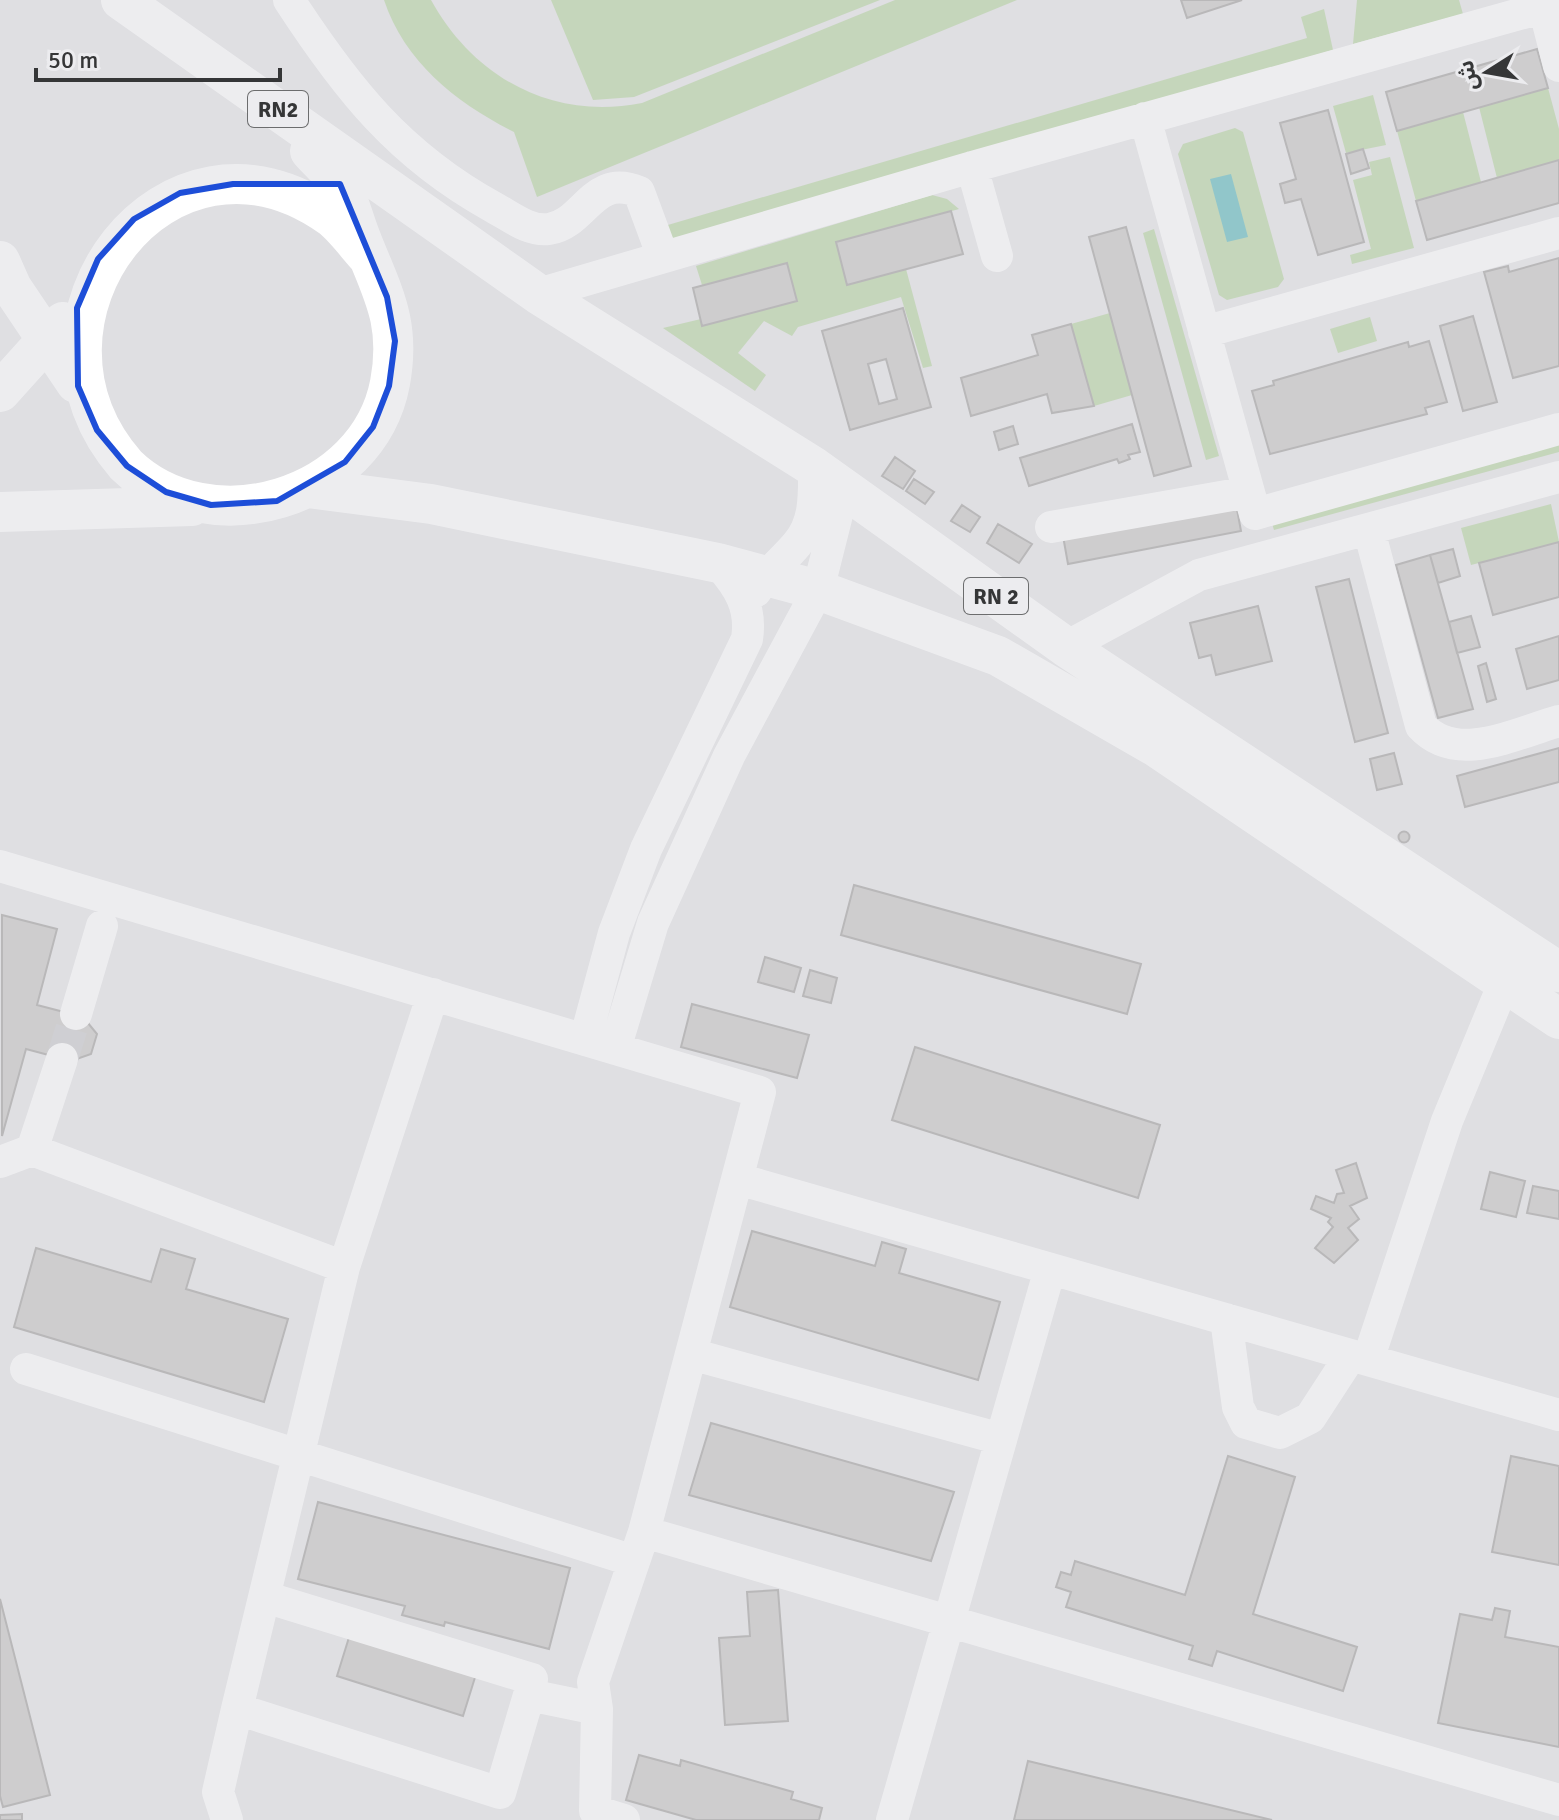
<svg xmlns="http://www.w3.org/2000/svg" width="1559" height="1820" viewBox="0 0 1559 1820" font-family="Signika,'Noto Sans Arabic',sans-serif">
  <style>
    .green { fill: #a7cc8c }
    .water { fill: #34a9ae }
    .building { fill: #bab8b6; stroke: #8c8a88; stroke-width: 2; fill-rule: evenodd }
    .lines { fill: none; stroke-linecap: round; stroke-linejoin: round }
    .minor-tunnel { stroke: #bdbdc0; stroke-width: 32; stroke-dasharray: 32 16; stroke-linecap: butt }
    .minor { stroke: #fff; stroke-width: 32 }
    .major { stroke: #fff; stroke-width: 40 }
    .marked { fill: none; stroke: #1d4ed8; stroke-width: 6; stroke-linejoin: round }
    .labels { text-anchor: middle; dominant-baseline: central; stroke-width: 6; stroke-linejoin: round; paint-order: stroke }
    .shield { fill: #ececef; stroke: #6c6d6e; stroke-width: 2 }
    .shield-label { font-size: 22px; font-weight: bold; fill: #353637 }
  </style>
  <rect width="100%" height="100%" fill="#dfdfe2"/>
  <path class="green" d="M384 0H431C474 78 553 121 642 103L895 0H1017L537 197 514 132C457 103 405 63 384 0Z
    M551 0H880L634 97 593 100Z
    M1357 0H1459L1463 14 1353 44Z
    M1324 9 1333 50 665 244 661 227 1307 38 1301 17Z
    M1548 88 1559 129V160L1497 178 1479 107Z
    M1373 95 1386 145 1346 153 1333 106Z
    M1463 112 1481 182 1416 201 1397 131Z
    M1235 128 1243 132 1284 279 1278 287 1227 300 1219 295 1178 154 1183 144Z
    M1390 157 1414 248 1352 264 1350 255 1371 249 1353 180 1372 175 1369 162Z
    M932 195 947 199 959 209 837 243 848 285 906 269 932 366 923 368 901 297 798 327 792 336 764 321 738 353 766 375 755 391 663 328 701 319 703 326 797 301 787 263 702 285 696 266Z
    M1154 229 1219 456 1206 460 1143 233Z
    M1110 313 1132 395 1094 406 1071 324Z
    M1370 317 1377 341 1338 353 1330 329Z
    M1559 440V452L1274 530 1271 520Z
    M1551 504 1559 542 1471 565 1461 528Z"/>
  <path class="water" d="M1231 174 1248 237 1227 242 1210 179Z"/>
  <path class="building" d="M1181 0H1242L1187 18Z
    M1537 49 1548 88 1397 131 1386 92Z
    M1328 110 1364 242 1318 255 1301 199 1285 203 1280 184 1296 179 1280 123Z
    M1363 149 1369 168 1351 174 1346 154Z
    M1559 160V203L1427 240 1416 201Z
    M951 211 963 254 847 285 836 242Z
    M1126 227 1191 466 1154 476 1089 237Z
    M1559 258V366L1513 378 1484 272 1508 266 1509 272Z
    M787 263 797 301 702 326 693 288Z
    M903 308 931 407 850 430 822 331ZM886 359 897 399 879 404 868 364Z
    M1473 316 1497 402 1463 411 1440 326Z
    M1071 324 1094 406 1052 413 1047 394 971 416 961 378 1038 355 1032 335Z
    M1429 341 1447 402 1425 408 1427 414 1270 454 1252 391 1274 385 1273 381 1408 342 1409 347Z
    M1132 424 1140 452 1128 455 1130 459 1119 463 1117 459 1029 486 1020 458Z
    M1013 426 1018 444 999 450 994 432Z
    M895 457 915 471 903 489 882 476Z
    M914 479 934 492 925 504 906 491Z
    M1236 504 1241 531 1068 564 1063 536Z
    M962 505 980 517 970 532 951 521Z
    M998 524 1032 544 1019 563 987 543Z
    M1559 542V597L1493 615 1479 563Z
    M1453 549 1460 576 1438 583 1430 555Z
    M1430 555 1473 709 1438 718 1396 565Z
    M1349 579 1388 733 1355 742 1316 587Z
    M1258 606 1272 661 1216 675 1211 655 1199 658 1190 623Z
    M1471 616 1480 647 1457 653 1449 622Z
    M1559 636V680L1527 689 1516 649Z
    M1486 663 1496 699 1487 702 1478 666Z
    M1559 748V782L1465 807 1457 776Z
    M1394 753 1402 784 1377 790 1370 759Z
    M1398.5 837a5.5 5.5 0 1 1 11 0a5.5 5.5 0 1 1-11 0Z
    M854 885 1141 964 1127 1014 841 935Z
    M2 915 57 929 37 1005 83 1017 97 1034 91 1054 71 1061 26 1049 2 1136Z
    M765 957 801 968 794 992 758 982Z
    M810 970 837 978 831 1003 803 996Z
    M692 1004 809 1035 797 1078 681 1047Z
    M915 1047 1160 1125 1138 1198 892 1120Z
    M1356 1163 1367 1198 1350 1206 1359 1219 1348 1228 1358 1240 1334 1263 1315 1248 1333 1227 1328 1222 1331 1218 1311 1209 1316 1196 1334 1203 1337 1194 1344 1193 1336 1170Z
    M1490 1172 1525 1181 1516 1217 1481 1209Z
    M1533 1186 1559 1191V1219L1527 1213Z
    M752 1231 875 1266 882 1242 906 1249 899 1273 1000 1302 978 1380 730 1307Z
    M36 1248 151 1282 161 1249 195 1259 186 1289 288 1319 264 1402 14 1327Z
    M711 1423 954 1492 931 1561 689 1495Z
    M1228 1456 1295 1477 1253 1614 1357 1647 1343 1691 1217 1651 1212 1666 1189 1659 1193 1646 1066 1607 1071 1592 1056 1587 1061 1572 1071 1575 1075 1561 1185 1595Z
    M1511 1456 1559 1466V1565L1492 1552Z
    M318 1502 570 1568 549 1649 445 1622 444 1626 402 1615 405 1606 298 1579Z
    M778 1590 788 1721 725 1725 719 1638 750 1636 747 1592Z
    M0 1599 50 1795 3 1807 0 1796Z
    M1495 1608 1510 1611 1505 1637 1559 1647V1747L1438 1723 1460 1614 1492 1620Z
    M351 1631 477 1671 463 1716 337 1676Z
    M639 1755 680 1766 681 1760 793 1792 791 1799 822 1808 819 1820H696L626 1800Z
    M1028 1761 1272 1820H1014Z
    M22 1814V1820H0V1815Z"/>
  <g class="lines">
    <path class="minor-tunnel" d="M62 1059 76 1014"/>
    <path class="minor" d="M289 0C347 89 399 155 493 207 510 216 529 232 549 229 585 224 593 172 639 192L663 257
      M1544 7 1559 66
      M1145 118 1255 514 1559 429
      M972 167 997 256
      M538 294 972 167 1559 3
      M1204 332 1559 233
      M1051 527 1249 492
      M1369 530 1421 726C1457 765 1516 733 1559 721
      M756 591C767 572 783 561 797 544 816 522 814 494 814 467
      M1066 647 1199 575 1559 477
      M0 866 760 1092 644 1532 593 1682 597 1709 595 1811 624 1820
      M76 1014 102 926
      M585 1040 614 933 646 849 747 639C752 607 739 587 718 563
      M615 1049 653 923 729 756 818 590 844 487
      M32 1150 62 1059
      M0 1162 32 1150 344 1267 237 1709
      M738 1179 1559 1415
      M344 1267 433 994
      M1226 1319 1238 1407 1246 1423 1280 1433 1310 1418 1351 1355
      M691 1354 1001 1439
      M1368 1360 1447 1121 1504 983
      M26 1369 634 1561
      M644 1532 1559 1800
      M265 1597 532 1679 529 1695
      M227 1820 218 1792 237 1709 500 1793 529 1695 597 1709
      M892 1820 1050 1269"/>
    <path class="major" d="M121 0 538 294 814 467 1066 647 1559 972
      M310 151C319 161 330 171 338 182 348 196 353 217 359 233 380 289 402 319 390 383 368 499 209 546 126 465 0 321 167 100 331 217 344 227 356 244 368 257
      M0 261 12 288 76 383
      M0 392 63 322
      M308 488 431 504 718 563 818 590 998 656 1156 747 1559 1019
      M0 512 192 506"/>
  </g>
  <path d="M0 0H1559V1820H0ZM233 184H340L387 297 395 341 389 386 373 427 345 462 277 501 211 505 166 492 127 466 97 430 78 386 77 308 98 259 134 219 180 193Z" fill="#dfdfe2" fill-opacity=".55" fill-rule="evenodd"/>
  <path class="marked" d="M233 184H340L387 297 395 341 389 386 373 427 345 462 277 501 211 505 166 492 127 466 97 430 78 386 77 308 98 259 134 219 180 193Z"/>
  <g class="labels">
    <g class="shield">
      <rect x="248" y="91" width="60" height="36" rx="6"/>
      <rect x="964" y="578" width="64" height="36" rx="6"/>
    </g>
    <g class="shield-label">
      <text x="278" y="109">RN2</text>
      <text x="996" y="596">RN 2</text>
    </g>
  </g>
  <g transform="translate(1487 72) rotate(259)" stroke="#ececef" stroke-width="6" paint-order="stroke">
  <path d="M0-6L14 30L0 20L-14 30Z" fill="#353637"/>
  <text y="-12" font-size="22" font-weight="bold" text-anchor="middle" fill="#353637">ش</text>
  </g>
  <path d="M36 68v12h244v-12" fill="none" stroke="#353637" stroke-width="4"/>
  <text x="48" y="68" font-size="24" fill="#353637" stroke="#ececef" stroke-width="6" paint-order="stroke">50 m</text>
</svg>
